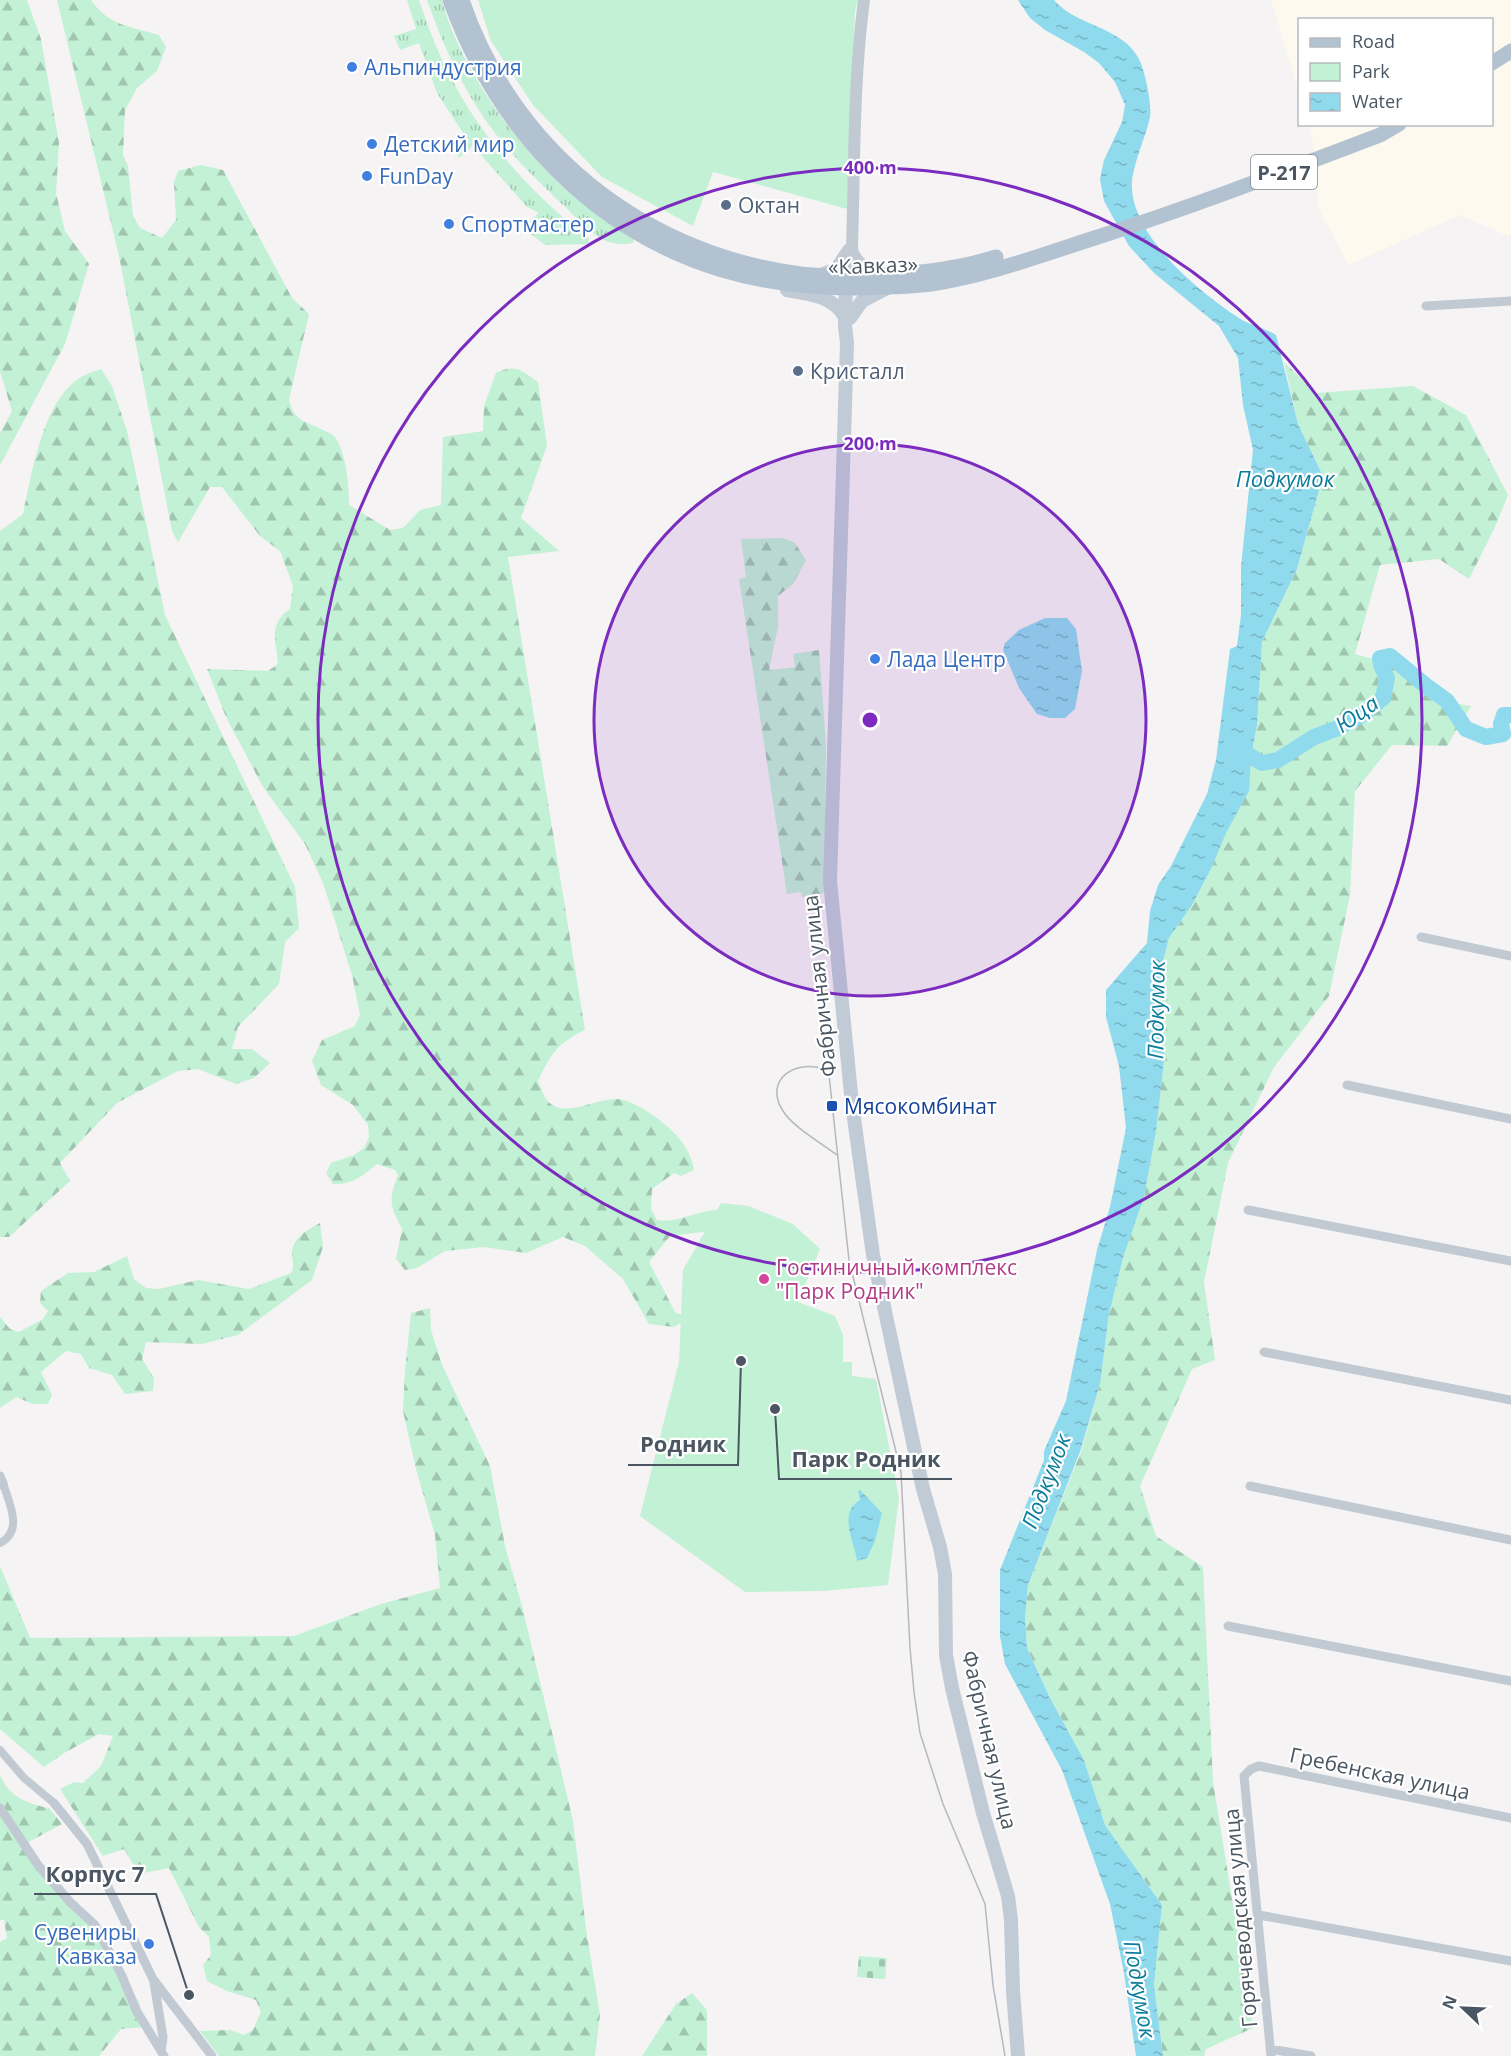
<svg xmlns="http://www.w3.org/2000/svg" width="1511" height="2056" viewBox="0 0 1511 2056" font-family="'Open Sans',sans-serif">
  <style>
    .commercial { fill: #fdf9ef }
    .grass { fill: url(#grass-tufts) }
    .forest { fill: url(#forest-firs) }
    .cemetery { fill: url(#cemetery-stones) }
    .green { fill: #c3f1d5 }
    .water { fill: url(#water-ripples) }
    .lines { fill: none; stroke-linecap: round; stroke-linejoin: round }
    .river { stroke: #90daee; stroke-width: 16 }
    .pedestrian { stroke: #c1cad2; stroke-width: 8 }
    .minor { stroke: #c1cad2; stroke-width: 9 }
    .tertiary { stroke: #c1cad2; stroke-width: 12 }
    .secondary { stroke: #c1cbd6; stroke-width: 14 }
    .primary { stroke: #b3c2d1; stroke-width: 15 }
    .tram { stroke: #b5b8bd; stroke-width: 1.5 }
    .ring { fill: none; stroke: #7b2cbf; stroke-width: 3 }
    .shop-dot { fill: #3f7fe0; stroke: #fff; stroke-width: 2 }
    .service-dot { fill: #5c6f8a; stroke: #fff; stroke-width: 2 }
    .transit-dot { fill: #1a4fb4; stroke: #fff; stroke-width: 2 }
    .hotel-dot { fill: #d1479c; stroke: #fff; stroke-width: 2 }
    .labels { text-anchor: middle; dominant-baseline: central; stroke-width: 4.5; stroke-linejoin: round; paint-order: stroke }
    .shield { fill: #fff; stroke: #808990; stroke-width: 1.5 }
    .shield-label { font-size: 20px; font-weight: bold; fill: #4a5661 }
    .shop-label { font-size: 21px; fill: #366cbe; stroke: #fff; text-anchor: start }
    .service-label { font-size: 21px; fill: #4e5e75; stroke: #fff; text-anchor: start }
    .street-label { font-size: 21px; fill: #4a5661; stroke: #fff }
    .transit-label { font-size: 21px; fill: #164399; stroke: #fff; text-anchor: start }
    .hotel-label { font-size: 21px; fill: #b23c85; stroke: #fff; text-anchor: start }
    .water-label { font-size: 22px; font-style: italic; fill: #0c7c9b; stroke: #fff }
    .centre { fill: #7b2cbf; stroke: #fff; stroke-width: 3 }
    .ring-label { font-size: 18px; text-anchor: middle; font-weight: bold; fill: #7b2cbf; stroke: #fff; stroke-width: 4.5; stroke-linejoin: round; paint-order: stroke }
    .leader { fill: none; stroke: #4a5661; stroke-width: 2 }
    .callout-dot { fill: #4a5661; stroke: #fff; stroke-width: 2 }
    .callout-label { font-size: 22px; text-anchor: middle; font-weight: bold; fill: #4a5661; stroke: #fff; stroke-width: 4.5; stroke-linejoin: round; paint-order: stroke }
  </style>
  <defs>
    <pattern id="grass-tufts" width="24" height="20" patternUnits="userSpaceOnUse" patternTransform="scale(1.5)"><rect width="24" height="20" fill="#c3f1d5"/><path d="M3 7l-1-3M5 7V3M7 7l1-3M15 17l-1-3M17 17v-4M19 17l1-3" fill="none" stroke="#a0c6b0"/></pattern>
    <pattern id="forest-firs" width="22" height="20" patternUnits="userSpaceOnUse" patternTransform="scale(1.5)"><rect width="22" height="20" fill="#c3f1d5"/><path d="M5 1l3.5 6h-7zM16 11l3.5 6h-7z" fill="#a0c6b0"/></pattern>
    <pattern id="cemetery-stones" width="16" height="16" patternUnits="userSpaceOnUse" patternTransform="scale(1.5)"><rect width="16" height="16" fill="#c3f1d5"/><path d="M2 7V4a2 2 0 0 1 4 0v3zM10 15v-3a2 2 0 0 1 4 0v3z" fill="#a0c6b0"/></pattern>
    <pattern id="water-ripples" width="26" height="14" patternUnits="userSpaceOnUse" patternTransform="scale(1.5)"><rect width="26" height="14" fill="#90daee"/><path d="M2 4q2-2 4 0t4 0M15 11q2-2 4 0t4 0" fill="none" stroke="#78b4c4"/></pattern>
  </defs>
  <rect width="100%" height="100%" fill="#f5f3f3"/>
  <path class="commercial" d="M1271 0H1511V235H1505L1460 215 1348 265 1318 207 1312 135 1309 125 1492 124V20H1300L1299 94Z"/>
  <path class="grass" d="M407 0H419C427 23 435 46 446 68 478 134 530 194 589 238L588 244 545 245 522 227 539 213 527 207 473 146 459 158 456 152 469 142 437 93 419 43 400 50 394 36 416 29Z
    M427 0H442C458 64 515 144 564 188 586 208 611 222 634 240L633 243C623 245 611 244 602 239 588 232 576 217 564 206 533 176 500 145 477 107 456 74 440 37 427 0Z"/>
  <path class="forest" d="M0 0H27L41 39 59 143 56 193 65 231 89 264 65 344 0 465V433L12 411 0 371Z
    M57 0H91C109 26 130 26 159 35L166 47 157 71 137 88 125 110 123 155 128 166 133 216 140 228 162 238 176 220 174 182 178 171 201 165 223 170 292 298 309 314 289 399C293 420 304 421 321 429 325 431 331 433 334 436 346 449 349 487 349 505L390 530 403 528 420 510 441 505 443 437 483 431 484 406 496 373C516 363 522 371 538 382L547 446 521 518 559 551 508 557 585 1030C558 1043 551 1053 538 1081 542 1090 545 1103 556 1107 574 1113 597 1099 616 1099 634 1099 666 1123 678 1137 686 1146 692 1158 694 1170L681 1176 674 1173 652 1189 651 1209 657 1220C679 1224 698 1209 720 1210L718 1230 670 1236 649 1262 675 1312 687 1319 674 1327 649 1324 623 1279 585 1246 563 1237 526 1253 484 1247 445 1251 417 1268 405 1270 396 1259 402 1229C390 1205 388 1201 398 1175L395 1170 377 1164C362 1176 353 1185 333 1184L326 1173 331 1163 354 1155 364 1148 369 1137 368 1125 353 1105 321 1085 312 1061 322 1040 355 1026 360 1015 352 975 323 883 305 844 263 787 226 717 207 669 268 671 278 664C276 640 268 624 290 609L293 586 280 551 260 536 222 487H210L178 542 172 531 119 256Z
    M1284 362 1316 393 1413 386 1466 415 1508 495 1495 527 1469 579 1439 559 1380 565 1355 654 1389 663 1403 672 1430 699 1471 706 1447 746 1392 745 1355 791 1350 895 1329 996 1274 1067 1228 1163 1204 1282 1215 1360 1192 1369 1140 1486 1156 1536 1203 1567 1213 1782 1253 2028 1206 2049 1204 2056H1163L1154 1985 1162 1905 1105 1825 1084 1760 1049 1696 1027 1648 1025 1617 1028 1585 1082 1449 1100 1384 1109 1314 1123 1258 1144 1197 1156 1132 1164 1061 1163 962 1169 938 1192 905 1211 869 1251 757 1257 725 1262 642 1297 569 1323 476 1298 424Z
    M101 369 112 386 127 431 165 615 295 887 299 928 285 942 279 984 238 1027 232 1049H252L270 1063 254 1078 236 1084 198 1069 178 1071 117 1103 60 1163 70 1181 9 1237H0V531L23 514C32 474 43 397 83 376 89 373 95 371 101 369Z
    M783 538 795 543 806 560 793 584 778 596V627L769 670 795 667 793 654 819 650 826 745 824 893 802 897 801 892 787 894 739 579 746 577 741 539Z
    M320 1223 323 1247 312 1280 238 1335 202 1344 146 1342 142 1359 154 1378 153 1391 125 1394 112 1375 89 1368 81 1354 66 1351 41 1372 52 1395 48 1404H33L16 1397 0 1408V1317L10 1329 19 1332 43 1319 48 1311 40 1303 41 1291 68 1273 94 1272 127 1256 134 1279 146 1288 159 1289 198 1280 249 1289 291 1273C295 1266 292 1262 292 1254 292 1237 308 1230 320 1223Z
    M430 1308 431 1330 442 1365 490 1466 505 1546 522 1606 573 1821 586 1929 600 2015 595 2056H219L200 2031 230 2030 244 2035 253 2030 261 2012 256 2000 227 1991 207 1981 203 1965 211 1955 209 1937 199 1927 169 1868 139 1874 124 1849 103 1856 60 1789 74 1782 83 1783 101 1766 113 1736 99 1734 64 1753 44 1767 0 1729V1566L30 1638 294 1636 381 1604 440 1588 435 1535 416 1469 403 1411 405 1370 411 1313Z
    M0 1775C9 1797 28 1804 49 1808L62 1824 23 1845 90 1926 139 2002 145 2027 121 2029 99 2056H0V1942L7 1938 4 1920H0Z
    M692 1993 707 2010V2056H642L676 2004Z"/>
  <path class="cemetery" d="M859 1956 887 1958 885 1979 857 1977Z"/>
  <path class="green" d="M478 0H858L855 11 847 209 713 172 693 226 602 177 533 105 491 41Z
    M721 1203 748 1206 793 1224 820 1249 798 1302 835 1316 843 1335V1362H852V1376L876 1379 899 1498 888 1585 823 1591 745 1592 640 1516 679 1362 683 1270Z"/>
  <path class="water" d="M1018 0H1054C1077 27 1122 26 1139 59 1145 71 1152 104 1150 117 1146 135 1138 152 1134 170 1118 226 1197 291 1239 318 1250 325 1264 328 1276 335L1298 424 1323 476 1297 569 1262 642 1257 725 1251 757 1249 791 1226 833 1211 869 1192 905 1169 938 1163 962 1164 1061 1156 1132 1144 1197 1123 1258 1109 1314 1100 1384 1081 1449 1028 1585 1025 1617 1027 1648 1049 1696 1084 1760 1105 1825 1162 1905 1154 1985 1163 2056H1136L1124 1973 1110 1904 1062 1770 1005 1664 1000 1636V1570L1044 1460V1451L1066 1401 1097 1250 1110 1207 1126 1128 1119 1066 1106 1017V990L1147 943 1150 911 1158 885 1171 866 1207 794 1216 760 1230 649 1237 646 1241 615V567L1253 450 1243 405 1238 358 1219 326 1154 273 1129 246 1104 201 1100 179 1104 160 1122 122 1125 105 1115 82 1099 63 1084 52 1045 30 1030 18Z
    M1045 618H1067L1076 629 1082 671 1075 709 1065 718H1050L1037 714 1019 688 1003 650 1005 643 1019 630Z
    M860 1490 882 1513 875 1541 867 1558 857 1561C855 1542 837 1514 860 1500L858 1491Z"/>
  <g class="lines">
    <path class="river" d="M1232 745 1262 763 1278 760 1314 737 1338 728 1363 714 1383 698 1387 678 1381 665 1380 658 1390 656 1425 685 1447 701 1466 729 1486 737 1503 734 1501 724 1504 715H1511"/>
    <path class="pedestrian" d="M0 1543C24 1531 9 1503 3 1483
      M0 1750 24 1778 54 1803"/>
    <path class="minor" d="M1426 306 1511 301
      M1421 937 1511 956
      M1347 1085 1511 1119
      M1248 1210 1511 1261
      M1264 1352 1511 1400
      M0 1476 3 1483 0 1485
      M1250 1486 1511 1540
      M1228 1626 1511 1681
      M54 1803 87 1844 153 1979 212 2056
      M0 1808 38 1865 70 1902 95 1925 122 1976 136 2010 164 2056
      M1259 1915 1511 1961
      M154 1983 163 2037 161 2051
      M1270 2049 1311 2056
      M1271 2056 1244 1776 1251 1769 1259 1766 1511 1818"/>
    <path class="tertiary" d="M852 250C857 264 867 269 881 273
      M821 274 836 268 848 250
      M851 276C855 184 852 91 864 0"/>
    <path class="secondary" d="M846 278 845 326 847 343 830 881 852 1104 873 1255 923 1489 940 1547 945 1574 946 1655 952 1688 983 1813 1008 1896 1011 1920 1013 1991 1018 2056
      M787 290C810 294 833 296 845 317
      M850 318 862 301 887 288"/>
    <path class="primary" d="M450 0C480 83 527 151 596 205 675 266 763 289 861 288 884 287 908 287 931 284 990 275 1047 253 1104 235 1197 205 1288 170 1380 135L1399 124
      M462 0C512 148 640 251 794 273 819 277 845 276 871 275 914 274 955 270 996 257
      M1492 63 1511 51"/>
    <path class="tram" d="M837 1155C821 1143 793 1127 783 1111 762 1078 799 1057 827 1071L829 1075 849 1260 901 1472 910 1648 914 1692 920 1733 943 1804 985 1904 993 1985 1005 2056"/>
  </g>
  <circle cx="870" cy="720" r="276" fill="#7b2cbf" fill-opacity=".12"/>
  <g class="ring">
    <circle cx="870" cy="720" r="276"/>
    <circle cx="870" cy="720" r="552"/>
  </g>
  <g class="shop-dot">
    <circle cx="352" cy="67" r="6"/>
    <circle cx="372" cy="144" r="6"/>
    <circle cx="367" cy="176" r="6"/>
    <circle cx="449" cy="224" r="6"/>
    <circle cx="875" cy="659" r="6"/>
    <circle cx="149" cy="1944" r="6"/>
  </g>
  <g class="service-dot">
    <circle cx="726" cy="205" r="6"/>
    <circle cx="798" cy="371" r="6"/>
  </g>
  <rect class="transit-dot" x="826" y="1100" width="12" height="12" rx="3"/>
  <circle class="hotel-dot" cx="764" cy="1279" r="6"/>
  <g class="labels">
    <rect class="shield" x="1251" y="155" width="66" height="34" rx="4.5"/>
    <g class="shield-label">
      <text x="1284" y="172">Р-217</text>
    </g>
    <g class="shop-label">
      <text x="364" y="67">Альпиндустрия</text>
      <text x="384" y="144">Детский мир</text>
      <text x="379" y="176">FunDay</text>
      <text x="461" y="224">Спортмастер</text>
      <text x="887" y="659">Лада Центр</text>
      <text x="137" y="1932" text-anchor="end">Сувениры<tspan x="137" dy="24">Кавказа</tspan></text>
    </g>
    <g class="service-label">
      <text x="738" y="205">Октан</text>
      <text x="810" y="371">Кристалл</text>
    </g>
    <g class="street-label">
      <text transform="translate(873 265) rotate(-2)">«Кавказ»</text>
      <text transform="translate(819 986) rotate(-96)">Фабричная улица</text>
      <text transform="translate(990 1740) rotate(77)">Фабричная улица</text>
      <text transform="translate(1380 1773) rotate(12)">Гребенская улица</text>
      <text transform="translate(1240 1918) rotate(-95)">Горячеводская улица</text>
    </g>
    <g class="transit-label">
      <text x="844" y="1106">Мясокомбинат</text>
    </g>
    <g class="hotel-label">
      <text x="776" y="1267">Гостиничный комплекс<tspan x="776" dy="24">"Парк Родник"</tspan></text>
    </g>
    <g class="water-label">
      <text x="1285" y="478">Подкумок</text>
      <text transform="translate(1356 713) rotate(-35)">Юца</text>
      <text transform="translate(1155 1010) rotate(-89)">Подкумок</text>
      <text transform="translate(1045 1481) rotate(-69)">Подкумок</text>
      <text transform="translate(1141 1989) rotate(80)">Подкумок</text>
    </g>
  </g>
  <circle cx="870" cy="720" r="9" class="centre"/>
  <g class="ring-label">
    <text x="870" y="174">400 m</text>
    <text x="870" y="450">200 m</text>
  </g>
  <path class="leader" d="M741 1361L738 1465H628M775 1409L779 1479H952M189 1995L156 1894H34"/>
  <g class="callout-dot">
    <circle cx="741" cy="1361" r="6"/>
    <circle cx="775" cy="1409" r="6"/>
    <circle cx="189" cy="1995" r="6"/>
  </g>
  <g class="callout-label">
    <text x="683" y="1452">Родник</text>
    <text x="866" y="1467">Парк Родник</text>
    <text x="95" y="1882">Корпус 7</text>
  </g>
  <rect x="1298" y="18" width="195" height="108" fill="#ffffff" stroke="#b7bbc0" stroke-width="1.5"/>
  <rect x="1310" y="38" width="30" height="9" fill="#b3c2d1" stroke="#b7bbc0" stroke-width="1.5"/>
  <text x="1352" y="48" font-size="18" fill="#4a5661">Road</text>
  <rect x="1310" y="63" width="30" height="18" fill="#c3f1d5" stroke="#b7bbc0" stroke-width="1.5"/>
  <text x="1352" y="78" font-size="18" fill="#4a5661">Park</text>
  <rect x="1310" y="93" width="30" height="18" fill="url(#water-ripples)" stroke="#b7bbc0" stroke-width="1.5"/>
  <text x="1352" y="108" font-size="18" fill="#4a5661">Water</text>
  <g transform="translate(1463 2008) rotate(293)" stroke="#ffffff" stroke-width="4.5" paint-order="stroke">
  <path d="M0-4.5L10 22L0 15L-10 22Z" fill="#4a5661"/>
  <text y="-9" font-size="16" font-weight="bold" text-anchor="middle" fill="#4a5661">N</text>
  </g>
</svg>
